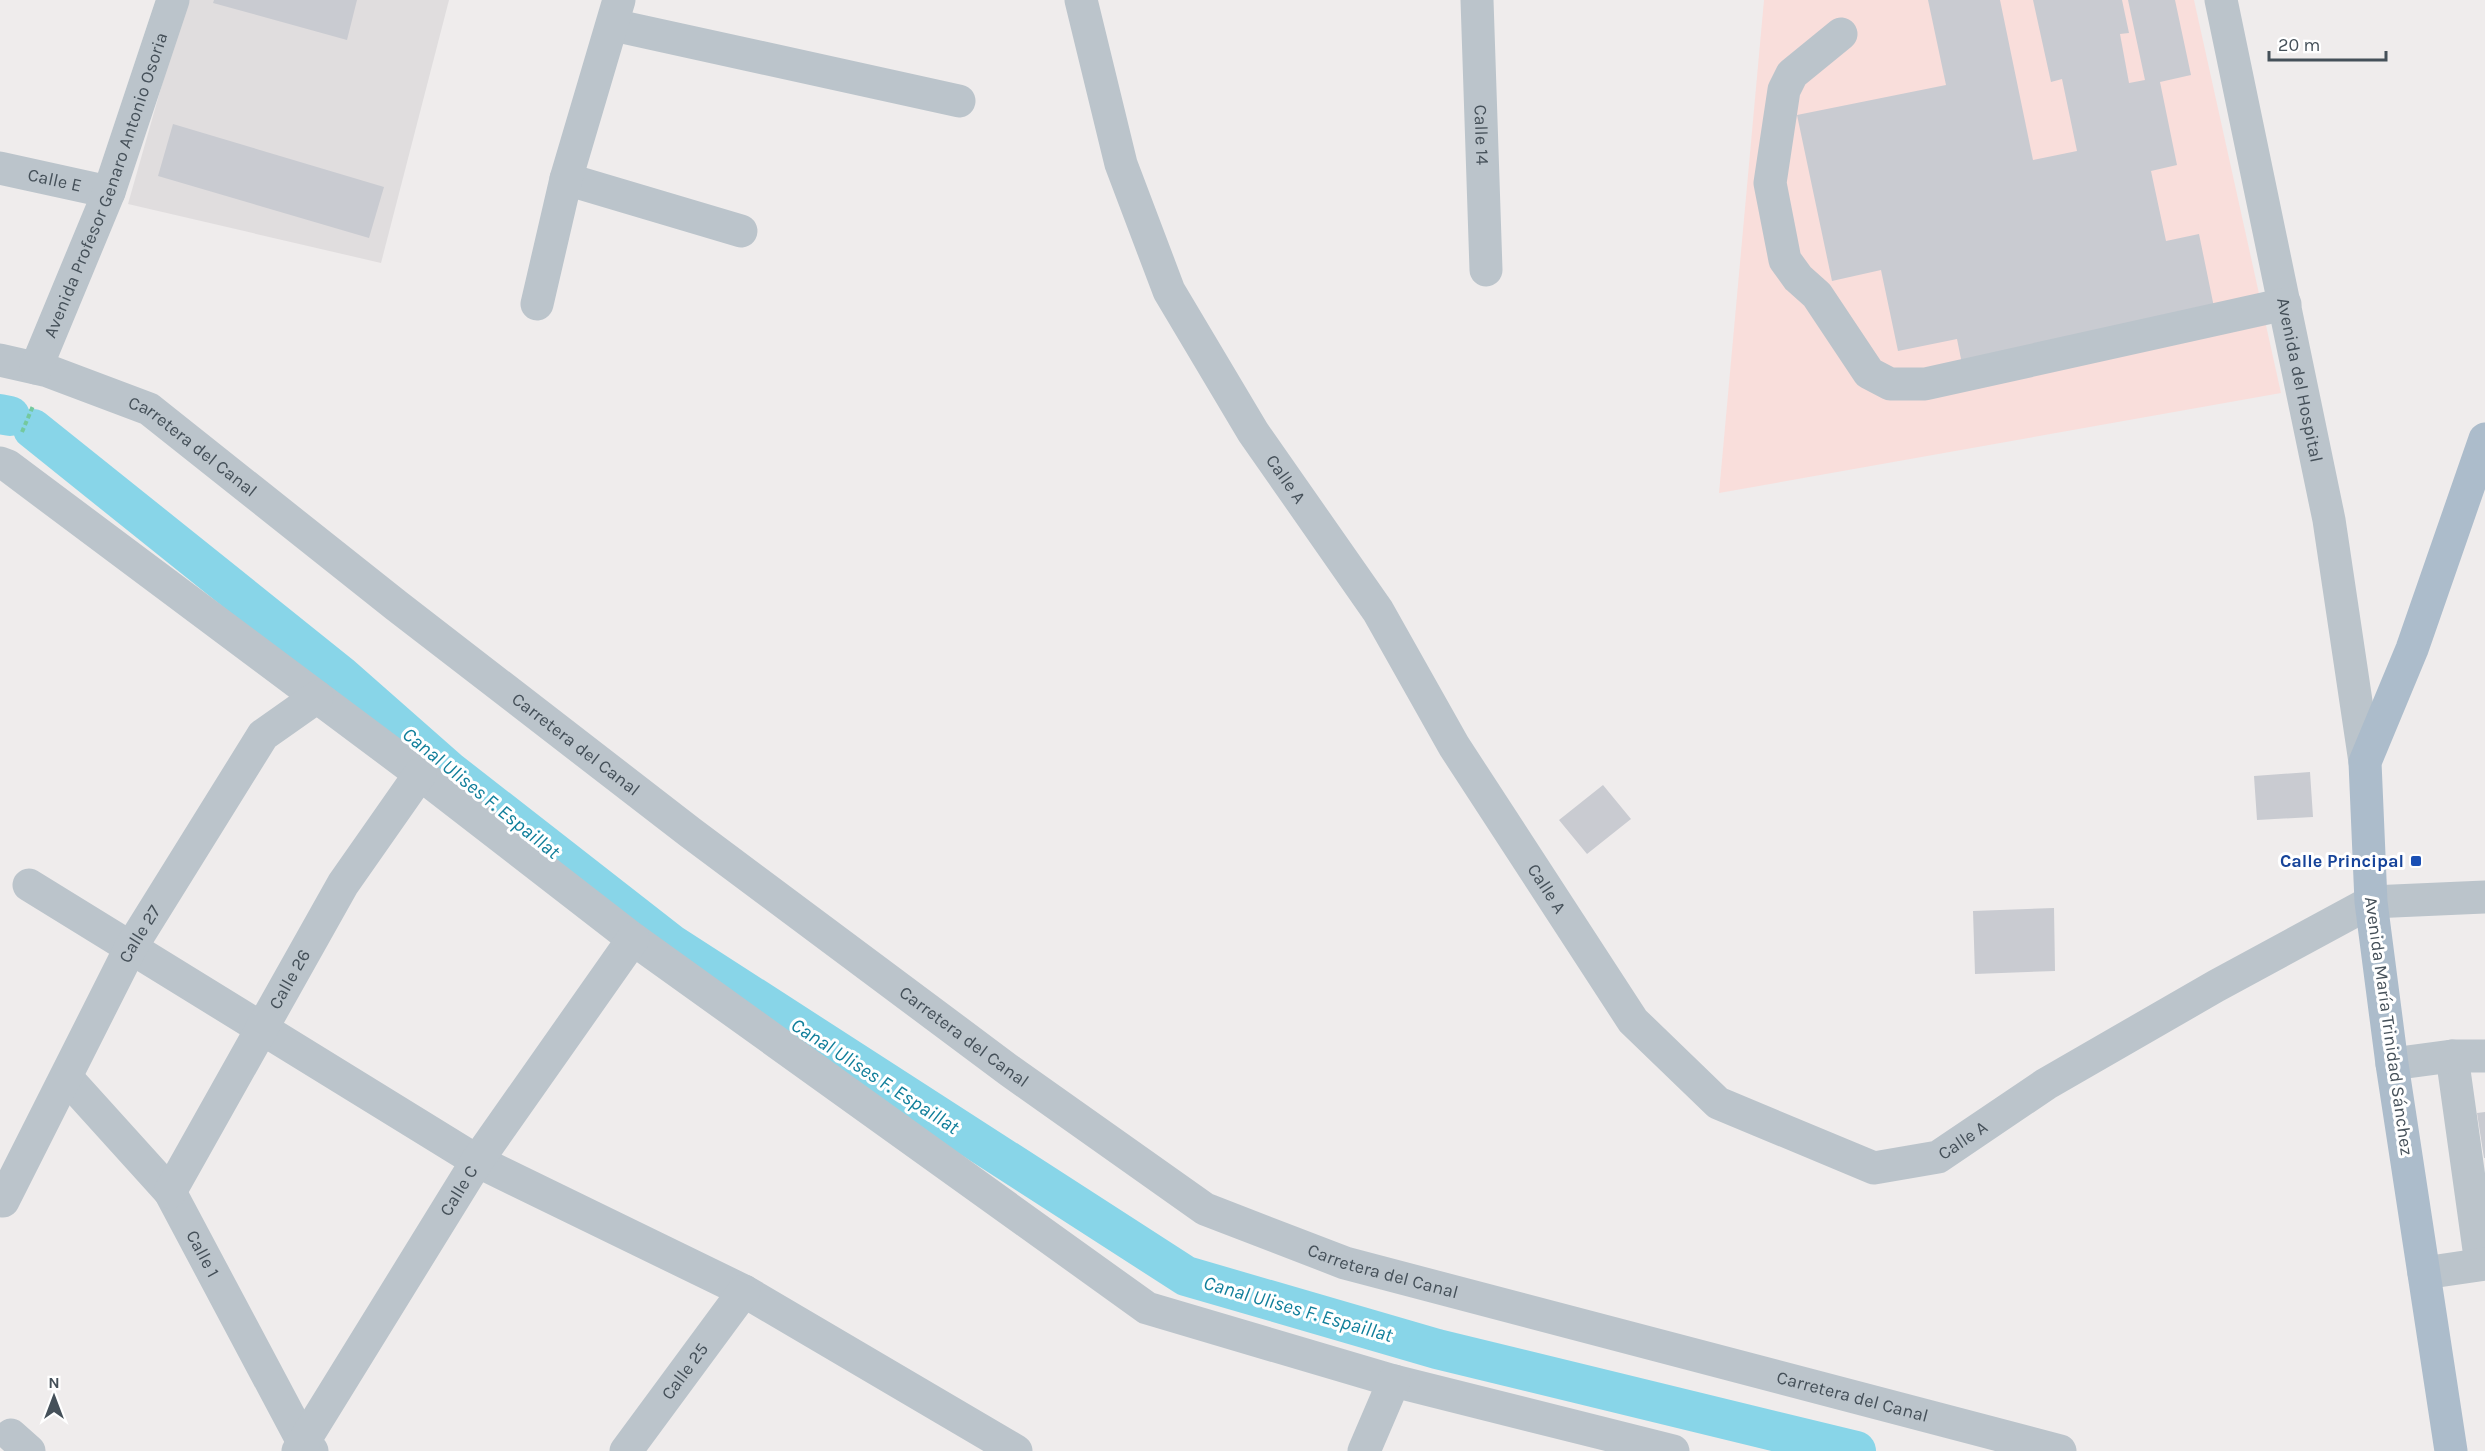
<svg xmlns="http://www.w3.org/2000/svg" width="2485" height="1451" viewBox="0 0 2485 1451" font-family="Karla,sans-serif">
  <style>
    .education { fill: #e0ddde }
    .medical { fill: #f9dedb }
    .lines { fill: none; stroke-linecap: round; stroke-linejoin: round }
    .canal { stroke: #88d5e8; stroke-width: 40 }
    .building { fill: #c9cbd1 }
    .path { stroke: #74c99e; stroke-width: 4; stroke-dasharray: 4.5 3; stroke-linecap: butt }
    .minor { stroke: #bbc4cb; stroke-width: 33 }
    .major { stroke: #acbccb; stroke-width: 33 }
    .transit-dot { fill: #1a4fb4; stroke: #fff; stroke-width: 2 }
    .labels { text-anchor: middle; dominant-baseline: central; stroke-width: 6; stroke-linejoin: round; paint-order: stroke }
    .street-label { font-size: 18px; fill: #455059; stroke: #fff }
    .transit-label { font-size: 18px; font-weight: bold; fill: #164399; stroke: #fff; text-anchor: end }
    .water-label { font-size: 20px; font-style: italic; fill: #107e9a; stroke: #fff }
  </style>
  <rect width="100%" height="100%" fill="#efecec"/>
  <path class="education" d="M186 0H449L381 263 128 204Z"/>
  <path class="medical" d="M1764 0H2194L2281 393 1719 493Z"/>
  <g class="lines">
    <path class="canal" d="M0 414 10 416
      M33 429 340 675 449 771 671 944 1186 1276 1437 1349 1856 1451"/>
  </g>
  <path class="building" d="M214 0H357L347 40 213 3Z
    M1928 0H2000L2033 160 2077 151 2062 79 2051 82 2033 0H2122L2129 33 2120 34 2129 83 2145 80 2128 0H2175L2191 75 2160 82 2177 165 2151 171 2166 241 2199 234 2215 312 1962 364 1957 339 1898 351 1881 270 1832 281 1797 115 1946 85Z
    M173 124 384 187 369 238 158 176Z
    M2310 772 2313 817 2257 820 2254 776Z
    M1603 785 1631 819 1587 854 1559 820Z
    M2054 908 2055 971 1975 974 1973 911Z
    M2485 1112V1158H2484L2477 1113Z"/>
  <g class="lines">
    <path class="path" d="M22 432 33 406"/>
    <g class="minor">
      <path id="s1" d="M1081 0 1121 164 1169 291 1253 432 1378 611 1454 746 1633 1021 1718 1103 1874 1168 1938 1157 2046 1084 2216 986 2371 902 2485 897"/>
      <path id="s2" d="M1477 0 1486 270"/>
      <path id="s3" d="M2221 0 2329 520 2365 762"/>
      <path d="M613 25 959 101"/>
      <path d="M1841 34 1792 74 1784 90 1770 183 1785 260 1798 278 1817 295 1869 373 1890 384H1925L2285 304"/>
      <path id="s4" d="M0 168 109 192"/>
      <path d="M566 179 741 231"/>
      <path d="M537 304 566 179 619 0"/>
      <path id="s5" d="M0 360 48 371 149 409 397 606 691 833 1010 1071 1205 1209 1345 1263 2060 1451"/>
      <path id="s6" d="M36 368 109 192 173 0"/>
      <path d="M0 463 8 466 420 774 633 939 1147 1308 1394 1381 1673 1451"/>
      <path d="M29 885 477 1161 744 1291 1016 1451"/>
      <path d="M2452 1056 2481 1264"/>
      <path d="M2392 1064 2452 1056H2485"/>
      <path id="s7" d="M66 1077 170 1192 304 1444 312 1451"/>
      <path id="s8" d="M170 1192 343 884 420 774"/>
      <path id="s9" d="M3 1201 130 949 263 735 317 697"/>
      <path d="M2424 1273 2485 1264"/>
      <path d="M11 1435 29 1451"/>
      <path id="s10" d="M298 1451 477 1161 633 939"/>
      <path id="s11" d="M626 1451 744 1291"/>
      <path d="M1364 1451 1394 1381"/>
    </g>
    <path class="major" d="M2451 1451 2392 1064 2371 902 2365 762 2412 649 2485 439"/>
  </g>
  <rect class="transit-dot" x="2410" y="855" width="12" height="12" rx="3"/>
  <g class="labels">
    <g class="street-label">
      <text stroke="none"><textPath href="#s2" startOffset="135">Calle 14</textPath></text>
      <text stroke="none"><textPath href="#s4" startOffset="56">Calle E</textPath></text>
      <text stroke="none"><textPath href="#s6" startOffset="196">Avenida Profesor Genaro Antonio Osoria</textPath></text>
      <text stroke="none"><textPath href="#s3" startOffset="388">Avenida del Hospital</textPath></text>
      <text stroke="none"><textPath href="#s5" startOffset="214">Carretera del Canal</textPath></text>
      <text stroke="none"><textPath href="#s1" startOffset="526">Calle A</textPath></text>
      <text stroke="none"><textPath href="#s5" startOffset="700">Carretera del Canal</textPath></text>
      <text stroke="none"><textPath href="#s1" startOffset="1012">Calle A</textPath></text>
      <text stroke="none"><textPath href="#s9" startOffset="300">Calle 27</textPath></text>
      <text stroke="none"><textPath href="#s8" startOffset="244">Calle 26</textPath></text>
      <text transform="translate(2389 1026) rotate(82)">Avenida María Trinidad Sánchez</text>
      <text stroke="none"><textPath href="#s5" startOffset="1186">Carretera del Canal</textPath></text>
      <text stroke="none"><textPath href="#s1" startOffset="1552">Calle A</textPath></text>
      <text stroke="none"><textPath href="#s10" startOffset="306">Calle C</textPath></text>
      <text stroke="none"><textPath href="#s7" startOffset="225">Calle 1</textPath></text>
      <text stroke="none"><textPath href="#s5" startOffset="1671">Carretera del Canal</textPath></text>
      <text stroke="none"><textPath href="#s11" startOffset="99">Calle 25</textPath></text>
      <text stroke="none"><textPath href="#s5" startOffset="2157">Carretera del Canal</textPath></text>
    </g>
    <g class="transit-label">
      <text x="2404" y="861">Calle Principal</text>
    </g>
    <g class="water-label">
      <text transform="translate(481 793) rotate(39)">Canal Ulises F. Espaillat</text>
      <text transform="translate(875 1076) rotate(33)">Canal Ulises F. Espaillat</text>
      <text transform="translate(1298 1309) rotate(16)">Canal Ulises F. Espaillat</text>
    </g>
  </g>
  <g transform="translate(54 1397)" stroke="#ffffff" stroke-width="4.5" paint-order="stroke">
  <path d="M0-4.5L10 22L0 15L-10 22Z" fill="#455059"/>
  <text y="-9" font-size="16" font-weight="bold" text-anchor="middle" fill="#455059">N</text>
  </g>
  <path d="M2269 51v9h117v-9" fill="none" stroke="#455059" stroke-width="3"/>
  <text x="2278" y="51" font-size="18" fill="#455059" stroke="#ffffff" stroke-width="4.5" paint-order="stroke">20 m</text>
</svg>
